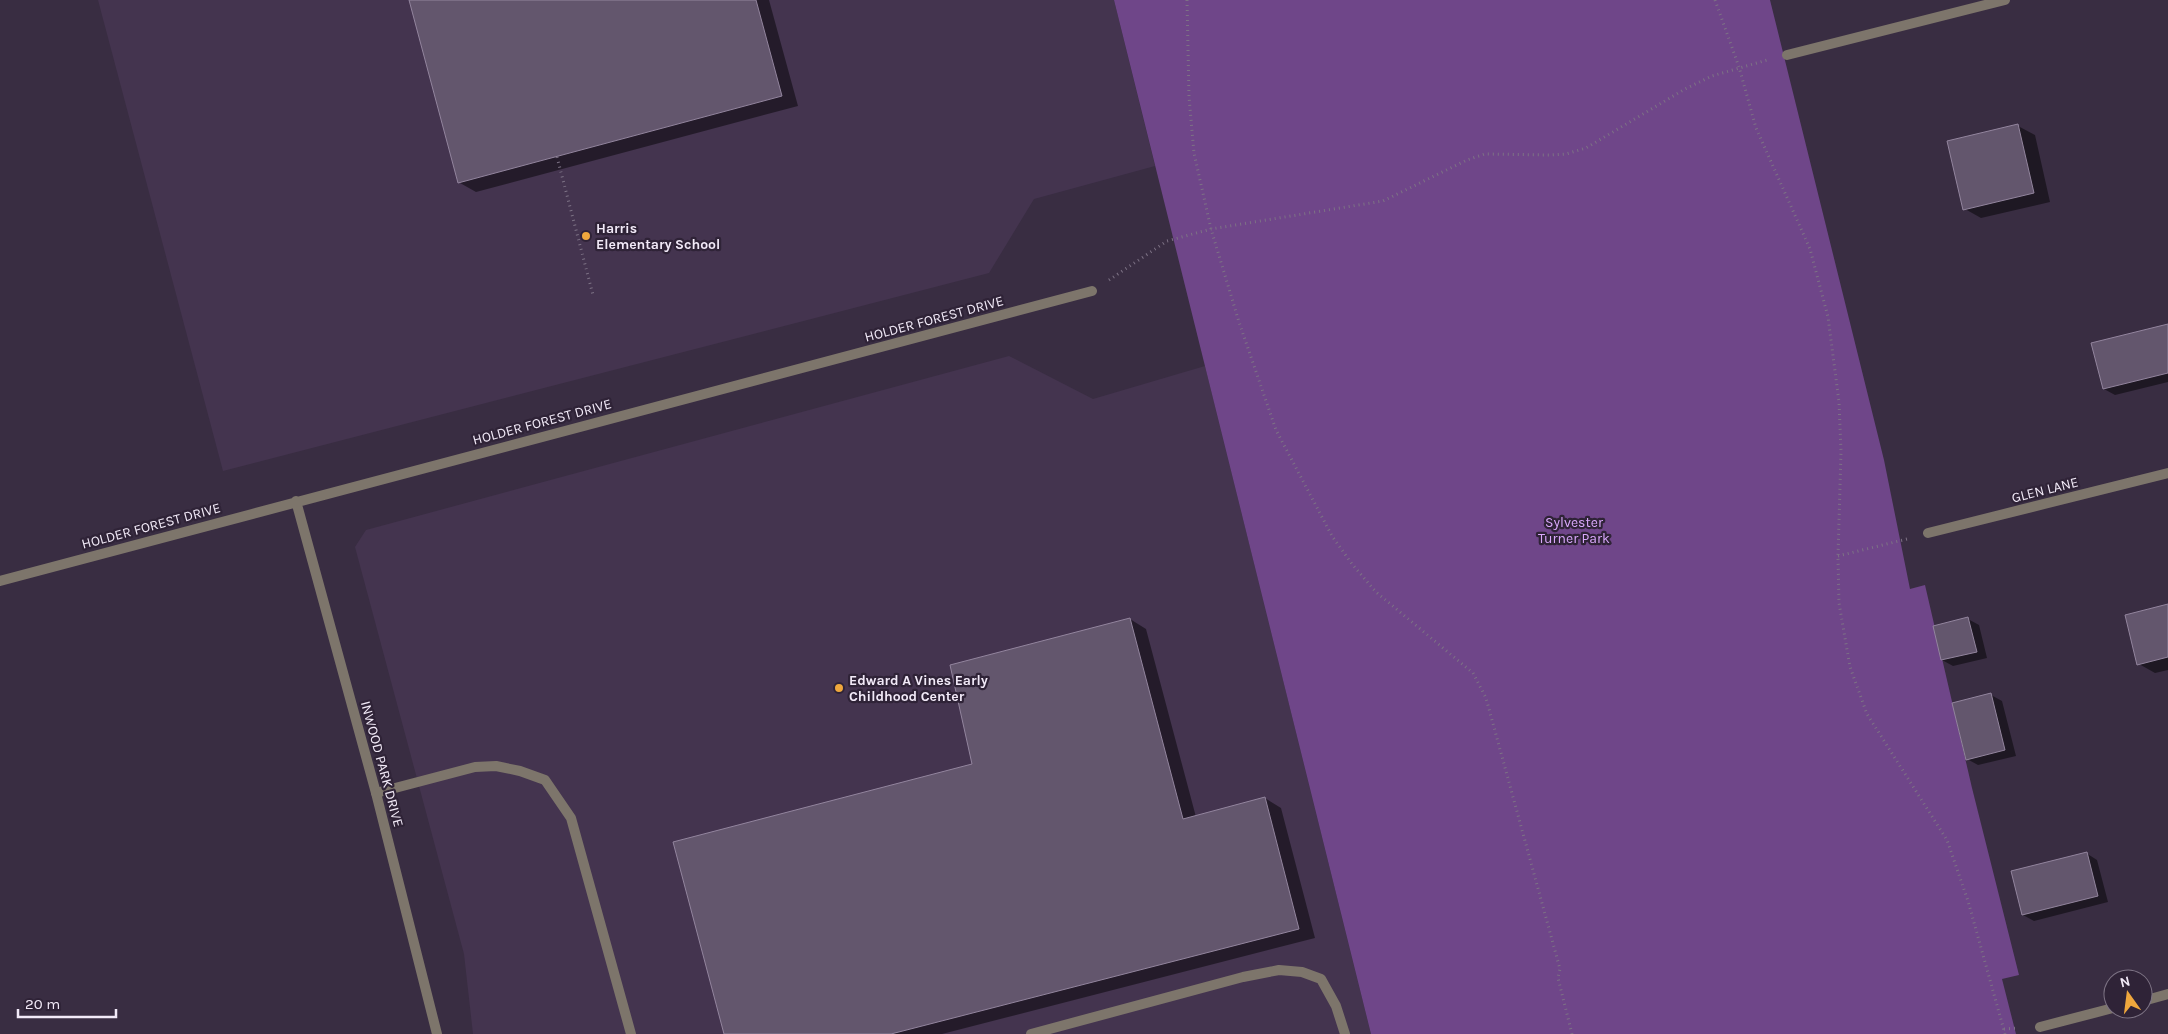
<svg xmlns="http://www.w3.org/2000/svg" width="2168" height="1034" viewBox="0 0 2168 1034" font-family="Karla,sans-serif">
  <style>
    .built { fill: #44344f }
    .green { fill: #6f4689 }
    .shadow { fill: #0007 }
    .building { fill: #63566d; stroke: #93859e }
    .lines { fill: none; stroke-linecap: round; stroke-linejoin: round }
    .path { stroke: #7d7285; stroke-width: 3; stroke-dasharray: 1 4; stroke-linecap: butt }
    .lane { stroke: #7d756b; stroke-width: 10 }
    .street { stroke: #7d756b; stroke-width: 10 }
    .poi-dot { fill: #efa73d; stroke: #2f2337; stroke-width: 2 }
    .labels { text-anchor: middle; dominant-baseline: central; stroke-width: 4.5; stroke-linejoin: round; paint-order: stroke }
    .poi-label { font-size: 14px; font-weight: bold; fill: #f2eaf8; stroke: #2f2337; text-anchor: start }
    .street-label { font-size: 14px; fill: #f2eaf8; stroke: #2f2337 }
    .park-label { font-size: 14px; fill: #daa8fc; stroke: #2f2337 }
  </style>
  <rect width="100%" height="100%" fill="#392d42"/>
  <path class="built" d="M98 0H1114L1155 166 1034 199 989 273 223 471Z
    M1009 356 1093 399 1205 366 1371 1034H473L464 954 355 547 366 530Z"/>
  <path class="green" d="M1114 0H1770L1884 460 1910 589 1925 585 1972 788 2019 975 2002 979 2016 1034H1371Z"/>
  <path class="shadow" d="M410 0H769L798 106 476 192 460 183Z
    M2018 126 2035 135 2050 202 1981 218 1965 209Z
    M2168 325V382L2115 395 2104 389Z
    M2168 605V670L2155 673 2139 664Z
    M1130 619 1146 629 1196 817 1265 798 1281 808 1315 938 942 1034H725L973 765Z
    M1968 619 1979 625 1987 658 1953 666 1942 660Z
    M1991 695 2002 701 2016 756 1978 765 1967 759Z
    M2086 853 2097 860 2108 902 2034 921 2023 915Z"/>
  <path class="building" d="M409 0H756L782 96 458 183Z
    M2018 124 2034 193 1963 210 1947 141Z
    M2168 324V373L2103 389 2091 343Z
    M2168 604V657L2137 665 2125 615Z
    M1968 617 1977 652 1941 660 1933 626Z
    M1130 618 1183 819 1265 797 1299 929 891 1034H724L673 842 972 764 950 665Z
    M1991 693 2005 750 1966 760 1952 703Z
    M2087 852 2098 896 2022 915 2011 871Z"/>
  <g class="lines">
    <path class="path" d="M1187 0 1189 97 1194 153 1211 229 1239 322 1276 430 1332 536 1352 564 1376 592 1473 673 1486 698 1560 969 1558 978 1572 1034
      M1715 0 1739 67 1756 128 1810 249 1828 317 1839 402 1841 451 1838 556 1839 603 1850 667 1867 714 1947 840 1968 901 2005 1034
      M557 157 593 295
      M1109 280 1167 241 1211 229 1383 201 1467 160 1485 154 1550 155 1566 154 1586 148 1685 89 1712 76 1767 60
      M1838 556 1907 539
      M2004 1029 2018 1028"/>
    <path class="lane" d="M376 793 475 767 496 766 520 771 545 780 571 818 631 1034
      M1031 1034 1243 977 1279 970 1302 972 1321 979 1336 1006 1345 1034"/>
    <path class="street" d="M1787 55 2005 0
      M296 501 376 793 437 1034
      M1928 533 2168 473
      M0 581 1092 291
      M2143 1001 2168 994
      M2040 1027 2113 1008"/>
  </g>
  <g class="poi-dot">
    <circle cx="586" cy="236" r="5"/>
    <circle cx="839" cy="688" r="5"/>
  </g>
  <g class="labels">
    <g class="poi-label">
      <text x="596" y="228">Harris<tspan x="596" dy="16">Elementary School</tspan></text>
      <text x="849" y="680">Edward A Vines Early<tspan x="849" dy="16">Childhood Center</tspan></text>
    </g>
    <g class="street-label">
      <text transform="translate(934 319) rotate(-15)">HOLDER FOREST DRIVE</text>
      <text transform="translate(542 422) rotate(-15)">HOLDER FOREST DRIVE</text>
      <text transform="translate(2045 490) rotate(-14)">GLEN LANE</text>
      <text transform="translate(151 526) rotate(-15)">HOLDER FOREST DRIVE</text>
      <text transform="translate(382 764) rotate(75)">INWOOD PARK DRIVE</text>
    </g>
    <g class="park-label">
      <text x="1574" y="522">Sylvester<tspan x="1574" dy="16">Turner Park</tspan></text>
    </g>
  </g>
  <g transform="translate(2128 994) rotate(346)"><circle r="24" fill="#2f2337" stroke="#7d7384"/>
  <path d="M0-4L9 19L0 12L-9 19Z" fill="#efa73d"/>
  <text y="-8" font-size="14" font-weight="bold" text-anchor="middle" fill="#f2eaf8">N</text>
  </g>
  <path d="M18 1009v8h98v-8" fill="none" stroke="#f2eaf8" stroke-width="2.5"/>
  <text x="25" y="1009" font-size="15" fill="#f2eaf8" stroke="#2f2337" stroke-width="4" paint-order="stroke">20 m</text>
</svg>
